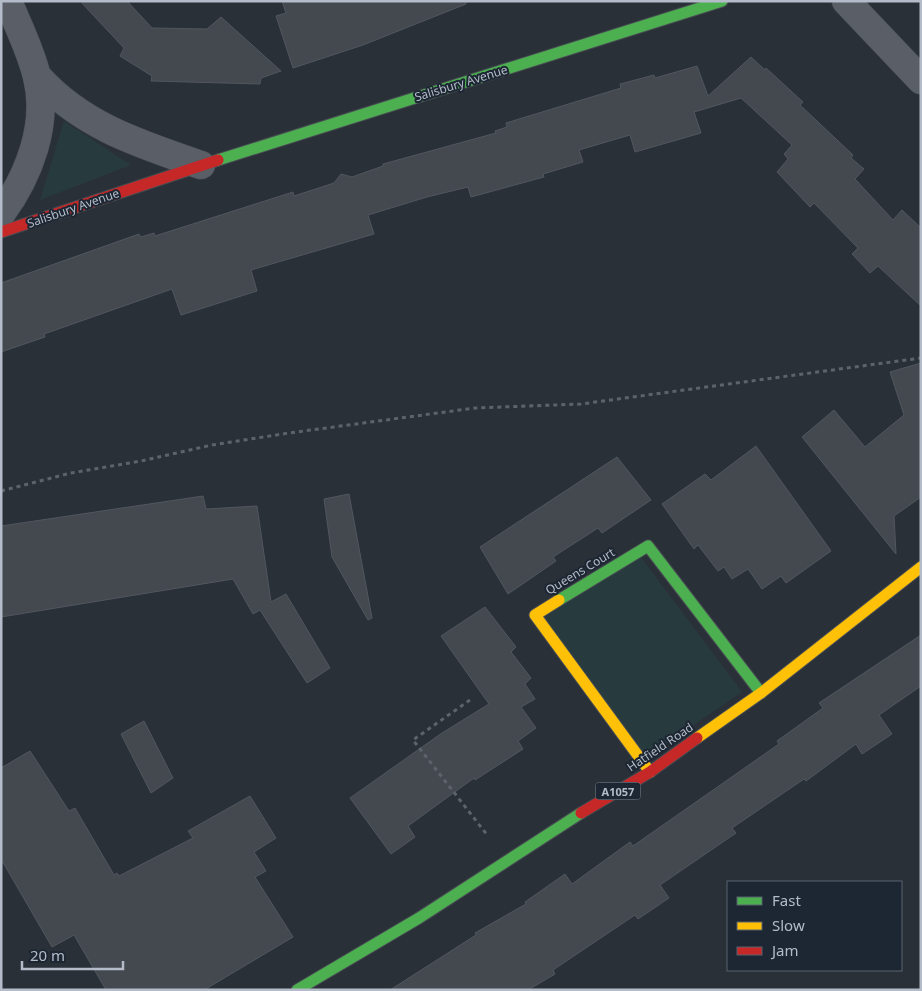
<svg xmlns="http://www.w3.org/2000/svg" width="922" height="991" viewBox="0 0 922 991" font-family="'Noto Sans',sans-serif">
  <style>
    .green { fill: #273a3e }
    .building { fill: #444950; stroke: #52575f }
    .lines { fill: none; stroke-linecap: round; stroke-linejoin: round }
    .street-casing { stroke: #484c53; stroke-width: 29 }
    .fast-casing { stroke: #484c53; stroke-width: 13 }
    .slow-casing { stroke: #484c53; stroke-width: 13 }
    .jam-casing { stroke: #484c53; stroke-width: 13 }
    .path { stroke: #5d636a; stroke-width: 3; stroke-dasharray: 4 4; stroke-linecap: butt }
    .street { stroke: #5a5e66; stroke-width: 28 }
    .fast { stroke: #4caf50; stroke-width: 11 }
    .slow { stroke: #ffc107; stroke-width: 11 }
    .jam { stroke: #c62828; stroke-width: 11 }
    .labels { text-anchor: middle; dominant-baseline: central; stroke-width: 4; stroke-linejoin: round; paint-order: stroke }
    .shield { fill: #1d2633; stroke: #878f9c; stroke-width: 1 }
    .shield-label { font-size: 11px; font-weight: bold; fill: #b4bcc9 }
    .street-label { font-size: 12px; fill: #b4bcc9; stroke: #1d2633 }
  </style>
  <rect width="100%" height="100%" fill="#2a3038"/>
  <path class="green" d="M64 121 131 165 40 200Z
    M637 552 742 692 641 761 540 615Z"/>
  <path class="building" d="M80 1H127L152 28 207 29 221 17 281 71 261 78 260 84 151 81 152 76 120 56 124 48Z
    M282 1H466V4L363 45 293 68 276 16 286 13Z
    M751 57 765 70 766 68 803 102 800 105 853 155 851 158 864 169 855 179 893 220 902 210 921 228V306L878 266 870 273 852 254 858 248 814 203 810 207 777 172 788 159 784 154 792 145 741 98 694 112 701 133 635 152 630 135 579 150 583 162 543 174 544 177 471 197 468 187 427 197 368 215 374 234 251 270 257 291 181 315 172 289 44 334 45 337 1 352V283L139 234 141 237 154 233 155 236 293 192 294 196 334 183 341 174 352 177 383 166V164L496 133 495 131 507 127 506 123 621 88 620 84 654 75 655 78 697 66 708 96Z
    M921 363V497L894 516 896 554 802 437 834 410 865 447 904 415 890 372Z
    M756 446 831 551 786 583 781 576 762 589 748 569 732 579 724 567 718 571 698 545 694 549 662 504 705 474 711 480Z
    M617 457 651 500 602 533 598 528 553 557 556 561 508 594 480 547Z
    M349 494 372 618 368 620 332 557 324 499Z
    M203 496 206 509 257 506 271 602 286 594 330 668 307 683 260 610 253 614 233 579 1 617V526Z
    M485 607 516 647 511 652 531 678 525 684 535 699 521 707 536 728 518 741 523 749 475 780 474 778 408 826 415 837 391 854 350 798 442 733 489 704 441 636Z
    M921 635V686L879 715 892 734 862 754 856 744 806 781 804 779 732 828 736 833 660 885 669 898 638 919 635 915 553 970 555 974 528 990H390L476 935 475 933 526 904 525 902 565 874 572 884 630 842 633 846 779 744 777 741 823 708 819 703Z
    M144 721 173 778 151 793 121 734Z
    M30 751 69 811 75 808 114 875 117 873 119 876 193 838 188 831 250 796 276 838 254 852 266 871 255 877 293 937 204 990H106L74 935 52 947 1 859V768Z"/>
  <g class="lines">
    <g class="street-casing">
      <path id="street" d="M846 1 921 80
        M38 77C82 126 140 144 201 165
        M1 214C29 176 49 124 37 77 31 51 18 26 8 1"/>
    </g>
    <g class="fast-casing">
      <path id="fast" d="M218 160 722 1
        M559 600 648 546 761 693
        M297 990 419 918 581 813"/>
    </g>
    <g class="slow-casing">
      <path id="slow" d="M559 600 535 615 650 772
        M697 738 761 693 921 567"/>
    </g>
    <g class="jam-casing">
      <path id="jam" d="M1 232 218 160
        M581 813 650 772 697 738"/>
    </g>
    <path class="path" d="M1 491 71 473 141 461 212 445 289 433 475 408 581 404 921 358
      M470 700 413 740 488 836"/>
    <use href="#street" class="street"/>
    <use href="#fast" class="fast"/>
    <use href="#slow" class="slow"/>
    <use href="#jam" class="jam"/>
  </g>
  <g class="labels">
    <rect class="shield" x="595.5" y="782.5" width="45" height="17" rx="4"/>
    <g class="shield-label">
      <text x="618" y="791">A1057</text>
    </g>
    <g class="street-label">
      <text transform="translate(461 83) rotate(-17)">Salisbury Avenue</text>
      <text transform="translate(73 208) rotate(-19)">Salisbury Avenue</text>
      <text transform="translate(580 571) rotate(-31)">Queens Court</text>
      <text transform="translate(660 747) rotate(-34)">Hatfield Road</text>
    </g>
  </g>
  <rect width="922" height="991" fill="none" stroke="#b4bcc9" stroke-width="5"/>
  <rect x="727" y="881" width="175" height="90" fill="#1d2633" stroke="#59626f"/>
  <rect x="737" y="897" width="25" height="8" fill="#4caf50" stroke="#59626f"/>
  <text x="772" y="906" font-size="15" fill="#b4bcc9">Fast</text>
  <rect x="737" y="922" width="25" height="8" fill="#ffc107" stroke="#59626f"/>
  <text x="772" y="931" font-size="15" fill="#b4bcc9">Slow</text>
  <rect x="737" y="947" width="25" height="8" fill="#c62828" stroke="#59626f"/>
  <text x="772" y="956" font-size="15" fill="#b4bcc9">Jam</text>
  <path d="M22 961v8h101v-8" fill="none" stroke="#b4bcc9" stroke-width="2.5"/>
  <text x="30" y="961" font-size="15" fill="#b4bcc9" stroke="#1d2633" stroke-width="4" paint-order="stroke">20 m</text>
</svg>
